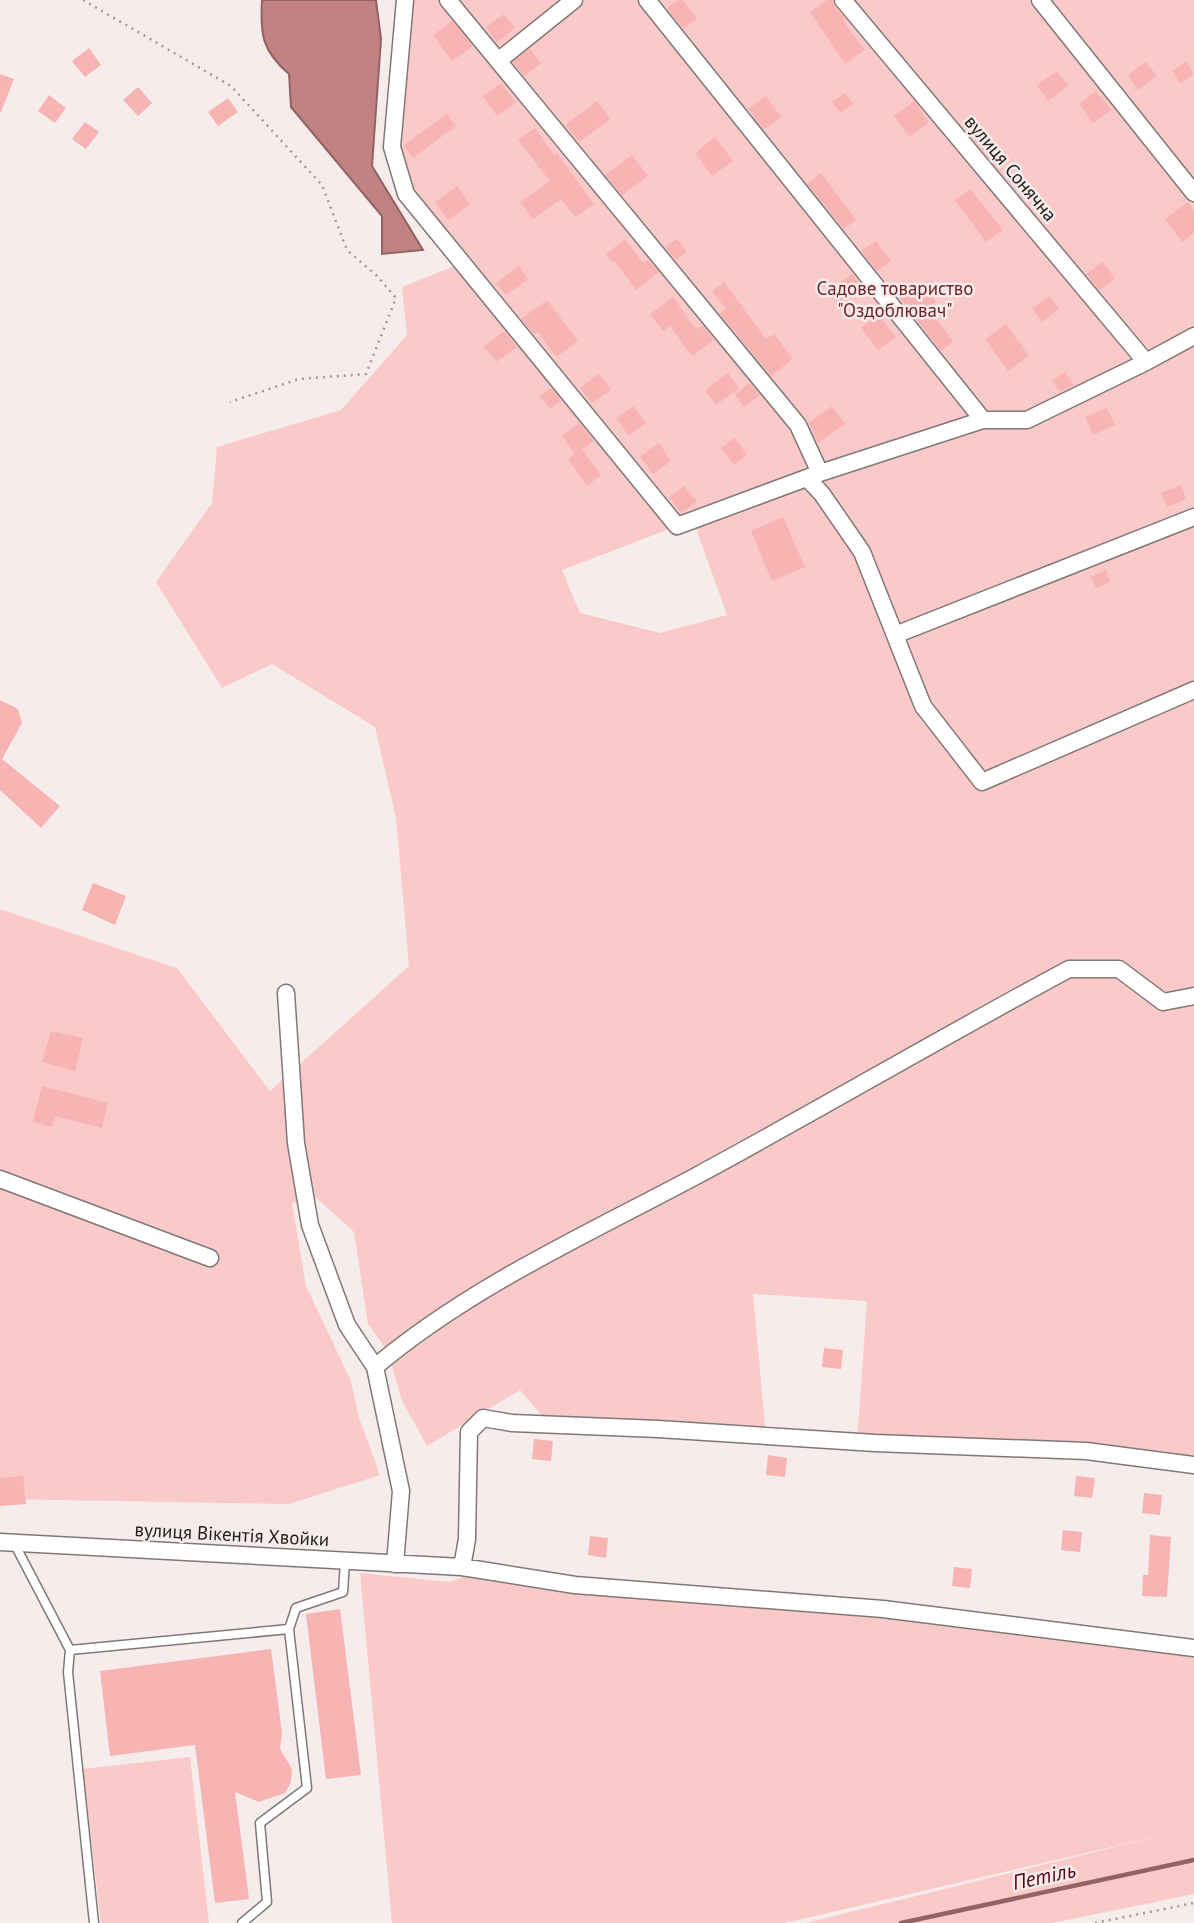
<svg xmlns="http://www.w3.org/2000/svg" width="1194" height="1923" viewBox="0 0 1194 1923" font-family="'PT Sans',sans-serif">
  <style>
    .green { fill: #facac9; fill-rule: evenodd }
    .water { fill: #c18281; stroke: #916463; stroke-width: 2 }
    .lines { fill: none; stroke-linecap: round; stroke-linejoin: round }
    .stream { stroke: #916463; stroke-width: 4.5 }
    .building { fill: #f7b4b2 }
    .lane-casing { stroke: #807877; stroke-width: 11 }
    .street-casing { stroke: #807877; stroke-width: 19 }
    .path { stroke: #a19a9a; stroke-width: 2.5; stroke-dasharray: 2 5; stroke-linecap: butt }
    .lane { stroke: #fff; stroke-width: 8 }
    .street { stroke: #fff; stroke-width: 16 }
    .labels { text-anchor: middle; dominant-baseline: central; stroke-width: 5; stroke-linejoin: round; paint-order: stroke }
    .street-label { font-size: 19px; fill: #201d1d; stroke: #f6eceb }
    .park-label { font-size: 19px; fill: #6c1f25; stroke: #f6eceb }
    .water-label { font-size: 21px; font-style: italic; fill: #530412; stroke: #f6eceb }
  </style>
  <rect width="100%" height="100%" fill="#f6eceb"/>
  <path class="green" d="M405 0H1194V1465L857 1442 867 1301 753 1294 766 1436 550 1425 520 1390 427 1446 402 1401 388 1352 368 1324 354 1232 312 1194 292 1203 306 1286 351 1381 359 1418 380 1475 289 1504 0 1499V909L177 968 270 1091 409 966 396 818 375 727 272 664 222 688 156 582 212 503 217 447 341 410 407 335 402 287 462 263 406 194 392 147ZM693 520 727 615 660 633 580 613 562 570Z
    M485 1569 1194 1648V1894L1052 1923H806L1168 1834 785 1923H392L360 1573 449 1582Z
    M190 1757 209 1923H101L83 1769Z"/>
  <path class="water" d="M262 0H376L381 39 372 166 423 250 382 254V216L291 107 289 74C262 51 260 34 262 0Z"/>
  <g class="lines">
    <path class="stream" d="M901 1923 1194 1860"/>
  </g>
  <path class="building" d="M678 0H683L697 19 683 29 667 8Z
    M827 0H833L835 7 845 19 843 21 865 50 845 64 810 12Z
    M504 14 515 28 497 42 486 27Z
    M452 21 473 46 452 61 433 35Z
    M89 48 101 65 85 77 72 61Z
    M530 49 541 63 524 76 513 62Z
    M1186 61 1194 74 1181 84 1172 71Z
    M1146 62 1157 76 1138 90 1128 75Z
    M1057 71 1068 86 1048 101 1037 85Z
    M0 74 14 79 1 112H0Z
    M501 83 516 103 497 116 483 96Z
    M138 87 152 103 138 116 123 100Z
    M1096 91 1111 110 1093 123 1079 104Z
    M845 93 853 104 841 113 832 102Z
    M49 95 66 108 55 123 38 111Z
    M766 96 781 117 764 130 748 109Z
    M228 98 238 112 218 126 208 112Z
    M597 101 610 119 579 142 565 125Z
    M914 101 929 122 909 137 894 116Z
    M447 114 456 126 413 158 404 145Z
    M85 122 99 132 86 149 72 139Z
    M979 125 994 145 984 152 968 133Z
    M535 128 554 155 557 153 594 204 575 217 561 199 533 219 520 202 550 181 518 140Z
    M715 137 733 161 712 176 695 153Z
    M632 155 648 176 622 195 605 175Z
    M821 173 856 220 844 229 807 184Z
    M457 186 470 204 448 220 435 202Z
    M970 189 1003 230 986 242 955 200Z
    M1188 202 1194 210V233L1182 242 1165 219Z
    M625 239 643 263 648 260 659 272 636 290 615 262 613 263 606 254Z
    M677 239 687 252 676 260 665 247Z
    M876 241 891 261 877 271 861 251Z
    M1103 262 1115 279 1100 290 1086 274Z
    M519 266 528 279 506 295 496 283Z
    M852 274 860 283 856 286 858 289 837 304 828 291Z
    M724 282 766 339 774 334 793 359 771 376 720 314 726 309 712 291Z
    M921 282 936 302 928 307 953 342 941 351 899 297Z
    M1050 296 1059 309 1042 322 1032 308Z
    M673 297 696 329 703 326 714 340 692 356 670 326 663 331 650 314Z
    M547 300 578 341 556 357 538 332 534 334 521 319Z
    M879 315 896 337 878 350 861 328Z
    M1006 324 1029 356 1008 371 985 339Z
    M504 331 517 347 496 362 484 346Z
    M1065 372 1074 385 1060 392 1052 381Z
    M728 373 739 388 716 405 705 390Z
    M599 374 611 390 592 403 580 388Z
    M750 383 760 395 744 407 735 394Z
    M551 388 561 401 550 409 540 396Z
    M633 406 646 423 629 436 616 418Z
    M832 406 845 424 818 443 809 423Z
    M1107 408 1115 425 1093 435 1085 417Z
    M580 423 594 441 575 454 562 436Z
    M735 438 747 455 734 465 721 448Z
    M659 443 671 461 653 474 640 457Z
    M582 449 601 475 587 486 568 459Z
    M1181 485 1186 499 1167 507 1161 493Z
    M684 486 697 502 681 513 669 497Z
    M783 517 805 567 772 581 751 531Z
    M1106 570 1110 582 1096 588 1091 577Z
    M0 700 18 709 22 723 2 759 60 806 41 828 0 790Z
    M93 883 126 896 115 925 82 910Z
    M51 1031 83 1038 75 1071 42 1062Z
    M42 1086 108 1103 102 1128 55 1116 52 1127 33 1122Z
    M824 1348 843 1350 841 1369 822 1367Z
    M534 1439 553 1441 551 1461 532 1459Z
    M768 1455 787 1458 785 1477 766 1475Z
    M23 1476 26 1504 0 1506V1478Z
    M1076 1476 1095 1478 1092 1498 1074 1496Z
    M1144 1493 1162 1495 1160 1515 1142 1513Z
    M1063 1530 1082 1532 1080 1552 1061 1550Z
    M1150 1535 1171 1537 1167 1597 1142 1596 1143 1575H1148Z
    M590 1536 608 1538 606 1558 588 1555Z
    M954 1567 972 1569 970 1588 952 1586Z
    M340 1609 361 1775 326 1779 306 1614Z
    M271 1649 282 1733 280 1749 292 1769 291 1782 285 1793 259 1802 235 1792 249 1899 215 1903 195 1745 110 1756 100 1671Z"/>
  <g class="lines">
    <g class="lane-casing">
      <path id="lane" d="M14 1543 70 1650 68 1672 94 1923
        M289 1629 296 1608 343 1592 345 1561
        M70 1650 289 1629 307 1788 260 1823 267 1902 242 1923"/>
    </g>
    <g class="street-casing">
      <path id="street" d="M405 0 392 147 406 194 677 526 820 473 983 420H1027L1146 362 1194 336
        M448 0 798 425 820 473
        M647 0 983 420
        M843 0 1146 362
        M1040 0 1194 193
        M498 61 574 0
        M807 478 822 494 862 552 923 706 982 782 1194 690
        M895 635 1194 517
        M286 993 296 1143 310 1225 347 1325 375 1367
        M0 1179 210 1258
        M0 1542 462 1567 575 1585 883 1609 1194 1648
        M395 1564 401 1491 375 1367C471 1286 588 1234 698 1175 822 1108 944 1036 1069 969H1119L1163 1002 1194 996
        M462 1567 467 1539 469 1432 483 1418 512 1423 658 1429 875 1443 1086 1451 1194 1465"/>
    </g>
    <path class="path" d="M83 0 231 86 322 185 347 250 377 276 396 298 366 374 299 379 230 402
      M1095 1923 1194 1903"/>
    <use href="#lane" class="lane"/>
    <use href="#street" class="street"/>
  </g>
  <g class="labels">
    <g class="street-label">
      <text transform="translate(1011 168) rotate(50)">вулиця Сонячна</text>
      <text transform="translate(232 1534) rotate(3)">вулиця Вікентія Хвойки</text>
    </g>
    <g class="park-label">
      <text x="895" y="288">Садове товариство<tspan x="895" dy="22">"Оздоблювач"</tspan></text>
    </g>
    <g class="water-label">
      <text transform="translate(1044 1876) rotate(-12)">Петіль</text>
    </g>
  </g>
</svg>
